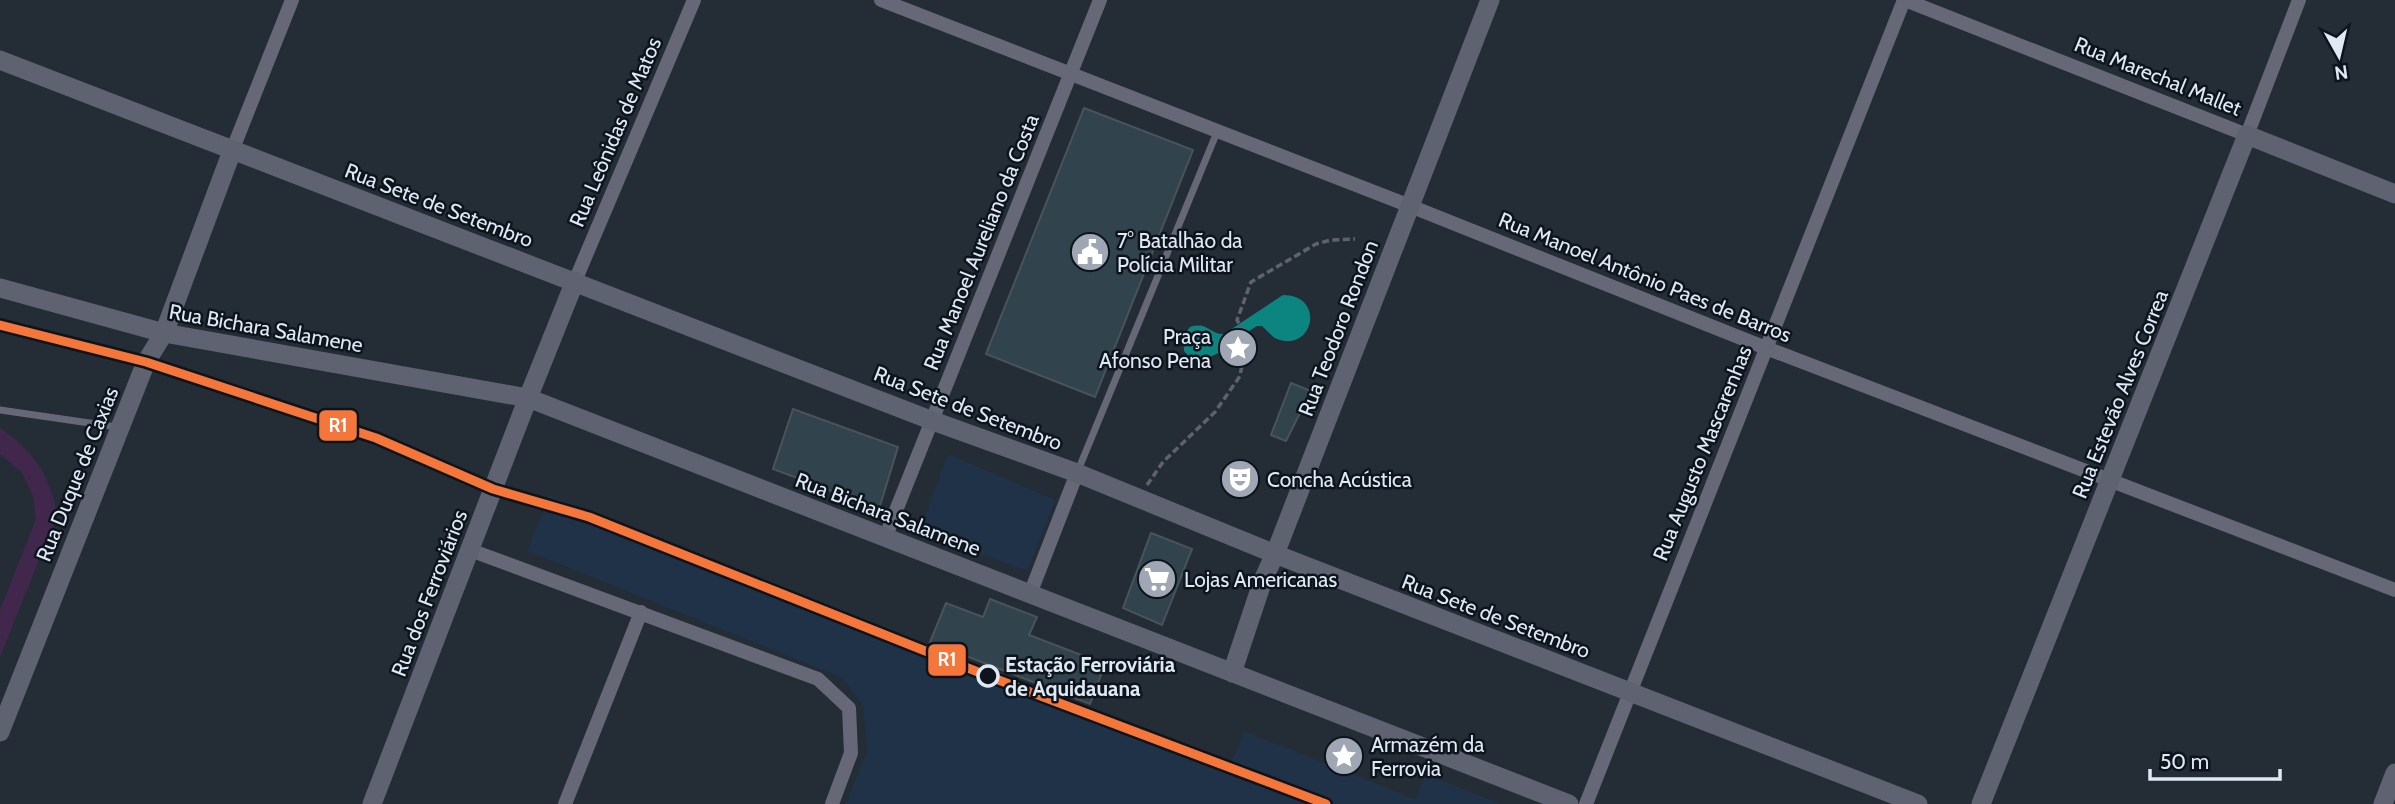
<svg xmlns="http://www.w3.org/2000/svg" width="2395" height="804" viewBox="0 0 2395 804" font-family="Cabin,sans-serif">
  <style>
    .built { fill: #203248 }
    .green { fill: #42274c }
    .water { fill: #0c8480 }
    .building { fill: #31434c; stroke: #49535a; stroke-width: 2 }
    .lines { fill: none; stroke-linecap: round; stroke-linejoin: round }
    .path { stroke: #5f626d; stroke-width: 3.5; stroke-dasharray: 7 3.5; stroke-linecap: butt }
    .lane { stroke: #666877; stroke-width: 7 }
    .street { stroke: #666877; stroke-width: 14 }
    .secondary { stroke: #5e6271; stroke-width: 19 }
    .rail-1-casing { stroke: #0d141c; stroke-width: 14 }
    .rail-1 { stroke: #f5763a; stroke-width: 9 }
    .stop-dot { fill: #0d141c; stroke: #dfe9f6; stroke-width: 3.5 }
    .labels { text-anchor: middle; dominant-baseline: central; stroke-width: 5; stroke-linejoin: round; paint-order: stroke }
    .street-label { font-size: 21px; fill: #dfe9f6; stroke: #0d141c }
    .poi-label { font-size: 21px; fill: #dfe9f6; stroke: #0d141c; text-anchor: start }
    .stop-label { font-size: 21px; font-weight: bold; fill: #dfe9f6; stroke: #0d141c; text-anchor: start }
    .line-badge { stroke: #0d141c; stroke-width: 2.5 }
    .badge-label { font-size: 19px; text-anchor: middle; font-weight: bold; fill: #fff }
  </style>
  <rect width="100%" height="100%" fill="#242c36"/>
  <path class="built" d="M948 454 1055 500 1027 571 920 530Z
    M549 495 1229 767 1244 731 1415 799 1426 774 1501 804H846L867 751 863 707 843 678 527 551Z"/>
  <path class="green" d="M0 428C34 452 50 474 57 515L0 657V610L36 519 33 496 22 473 0 454Z"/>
  <path class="water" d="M1283 295C1325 295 1314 350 1280 340 1272 338 1268 331 1262 326H1257C1238 336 1203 376 1184 351L1183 336 1190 327C1208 321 1210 335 1224 334Z"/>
  <path class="building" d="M1084 108 1193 150 1095 397 986 354Z
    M1291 383 1311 391 1286 441 1271 435Z
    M793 409 898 447 879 509 773 469Z
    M1151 533 1192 549 1162 625 1123 608Z
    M990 599 1037 617 1029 635 1105 664 1090 704 930 642 946 603 983 617Z"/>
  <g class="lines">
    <path class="path" d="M1147 485 1163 462 1215 412 1240 376 1247 337 1237 320 1251 282 1316 244 1331 240 1355 239"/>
    <path class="lane" d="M0 410 117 427
      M1077 473 1217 132"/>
    <path class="street" d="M881 0 1410 206 1766 348 2395 590
      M1905 0 2247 135 2299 0
      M232 151 292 0
      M575 281 694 0
      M885 538 1100 0
      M470 550 818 679 849 708 851 753 832 804
      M1030 594 1077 473
      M565 804 641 612
      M1586 804 1904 0"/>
    <path class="secondary" d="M0 60 933 421 1077 473 1275 554 1918 804
      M0 288 164 333 528 398 1569 804
      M1232 673 1263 580 1275 554 1490 0
      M0 732 146 362 164 333 232 151
      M372 804 528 398 575 281
      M1981 804 2247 135 2395 194
      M2383 804 2395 773"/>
    <g class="rail-1-casing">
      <path id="rail-1" d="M0 325 146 362 376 438 493 489 589 517 988 676 1326 804"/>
    </g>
    <use href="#rail-1" class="rail-1"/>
  </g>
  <defs>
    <g id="civic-disc" transform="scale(2.0125)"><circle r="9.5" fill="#9ea7b3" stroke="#0d141c"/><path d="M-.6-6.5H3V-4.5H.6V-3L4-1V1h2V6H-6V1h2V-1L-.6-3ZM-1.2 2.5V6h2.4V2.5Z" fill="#fff"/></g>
    <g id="sight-disc" transform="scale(2.0125)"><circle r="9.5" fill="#9ea7b3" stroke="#0d141c"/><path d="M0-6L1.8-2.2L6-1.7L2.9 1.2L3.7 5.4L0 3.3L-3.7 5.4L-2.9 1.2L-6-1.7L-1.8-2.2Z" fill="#fff"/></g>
    <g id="theatre-disc" transform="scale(2.0125)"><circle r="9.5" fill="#9ea7b3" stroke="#0d141c"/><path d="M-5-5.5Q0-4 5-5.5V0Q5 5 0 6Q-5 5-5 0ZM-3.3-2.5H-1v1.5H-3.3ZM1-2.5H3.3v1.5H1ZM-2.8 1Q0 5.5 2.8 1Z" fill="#fff"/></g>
    <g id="supermarket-disc" transform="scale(2.0125)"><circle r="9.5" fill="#9ea7b3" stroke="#0d141c"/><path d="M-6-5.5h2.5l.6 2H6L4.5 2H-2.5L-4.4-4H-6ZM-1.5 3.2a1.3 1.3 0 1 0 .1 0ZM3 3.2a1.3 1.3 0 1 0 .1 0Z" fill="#fff"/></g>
  </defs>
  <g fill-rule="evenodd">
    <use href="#civic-disc" x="1090" y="252"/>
    <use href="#sight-disc" x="1238" y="348"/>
    <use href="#theatre-disc" x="1240" y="479"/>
    <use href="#supermarket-disc" x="1157" y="579"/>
    <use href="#sight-disc" x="1344" y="756"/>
  </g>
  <circle class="stop-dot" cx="988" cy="676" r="10"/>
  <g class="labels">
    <g class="street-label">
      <text transform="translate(2158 76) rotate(22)">Rua Marechal Mallet</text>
      <text transform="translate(615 132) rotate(-67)">Rua Leônidas de Matos</text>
      <text transform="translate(439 205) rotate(21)">Rua Sete de Setembro</text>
      <text transform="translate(981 242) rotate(-68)">Rua Manoel Aureliano da Costa</text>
      <text transform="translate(1645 277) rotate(22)">Rua Manoel Antônio Paes de Barros</text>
      <text transform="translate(266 328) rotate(10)">Rua Bichara Salamene</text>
      <text transform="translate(1338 328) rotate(-69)">Rua Teodoro Rondon</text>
      <text transform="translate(2120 394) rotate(-68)">Rua Estevão Alves Correa</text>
      <text transform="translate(968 408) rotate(21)">Rua Sete de Setembro</text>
      <text transform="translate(1702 453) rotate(-68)">Rua Augusto Mascarenhas</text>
      <text transform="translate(77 474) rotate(-68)">Rua Duque de Caxias</text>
      <text transform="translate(888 514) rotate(21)">Rua Bichara Salamene</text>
      <text transform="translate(429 593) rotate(-69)">Rua dos Ferroviários</text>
      <text transform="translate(1496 616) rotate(21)">Rua Sete de Setembro</text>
    </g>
    <g class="poi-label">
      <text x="1117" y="240">7° Batalhão da<tspan x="1117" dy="24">Polícia Militar</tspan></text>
      <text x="1211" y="336" text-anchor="end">Praça<tspan x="1211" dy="24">Afonso Pena</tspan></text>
      <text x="1267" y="479">Concha Acústica</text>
      <text x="1184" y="579">Lojas Americanas</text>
      <text x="1371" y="744">Armazém da<tspan x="1371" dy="24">Ferrovia</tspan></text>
    </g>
    <g class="stop-label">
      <text x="1005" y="664">Estação Ferroviária<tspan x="1005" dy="24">de Aquidauana</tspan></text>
    </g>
  </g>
  <g class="line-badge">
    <rect x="318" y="409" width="40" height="33" rx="7" fill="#f5763a"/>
    <rect x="927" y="643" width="40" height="34" rx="7" fill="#f5763a"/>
  </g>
  <g class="badge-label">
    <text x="338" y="432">R1</text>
    <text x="947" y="666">R1</text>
  </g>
  <g transform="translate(2339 56) rotate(172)" stroke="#0d141c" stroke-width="5" paint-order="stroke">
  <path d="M0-5L12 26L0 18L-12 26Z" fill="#dfe9f6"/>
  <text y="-10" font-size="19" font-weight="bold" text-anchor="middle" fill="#dfe9f6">N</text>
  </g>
  <path d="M2150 769v10h130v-10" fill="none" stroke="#dfe9f6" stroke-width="3.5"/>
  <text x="2160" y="769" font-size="21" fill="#dfe9f6" stroke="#0d141c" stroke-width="5" paint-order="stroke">50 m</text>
</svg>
